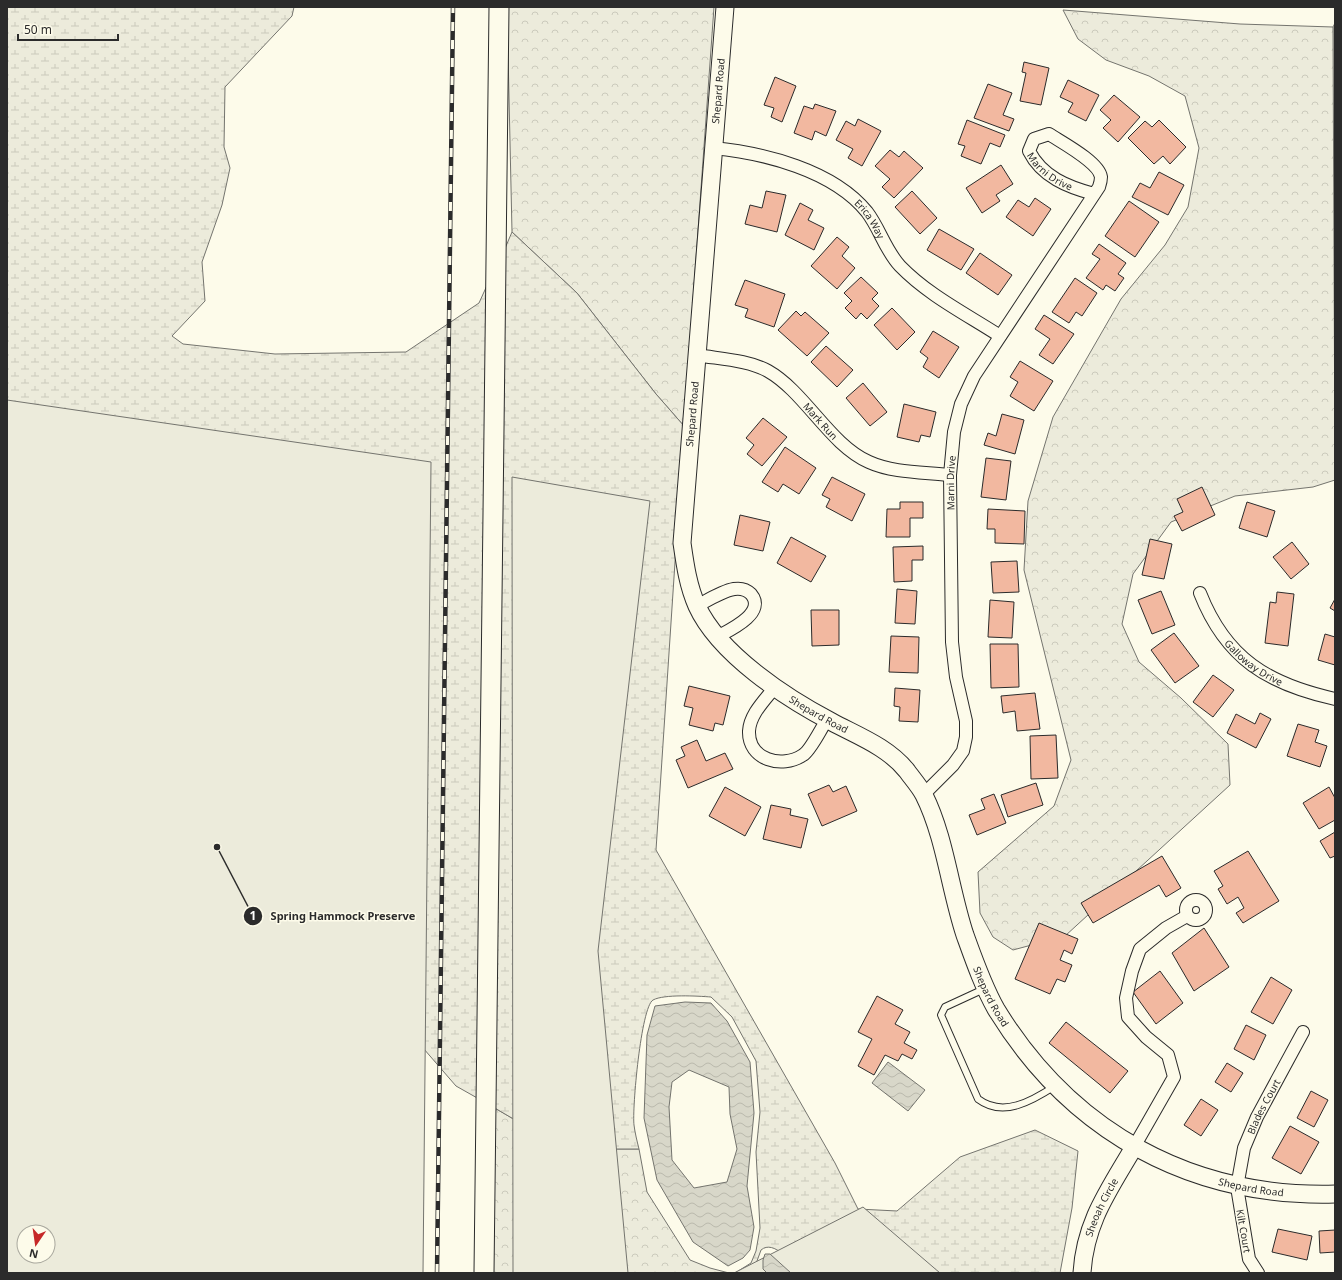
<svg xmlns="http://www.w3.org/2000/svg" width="1342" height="1280" viewBox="0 0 1342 1280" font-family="'Noto Sans',sans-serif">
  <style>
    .grass { fill: url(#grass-tufts); stroke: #74746e }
    .forest { fill: url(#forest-crowns); stroke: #74746e }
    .wetland { fill: url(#wetland-marsh); stroke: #74746e; fill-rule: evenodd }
    .park { fill: #ecebdb; stroke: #74746e; fill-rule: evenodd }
    .water { fill: url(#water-waves); stroke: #74746e; fill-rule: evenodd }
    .building { fill: #f2b8a0; stroke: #2b2b2b }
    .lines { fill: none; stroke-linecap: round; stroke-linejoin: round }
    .lane-casing { stroke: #2b2b2b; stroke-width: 8 }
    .street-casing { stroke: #2b2b2b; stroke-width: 14 }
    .secondary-casing { stroke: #2b2b2b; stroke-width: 19 }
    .primary-casing { stroke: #2b2b2b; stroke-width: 21 }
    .lane { stroke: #fdfbea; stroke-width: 6 }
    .street { stroke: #fdfbea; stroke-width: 12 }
    .secondary { stroke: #fdfbea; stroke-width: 17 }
    .primary { stroke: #fdfbea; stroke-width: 19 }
    .rail-casing { stroke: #2b2b2b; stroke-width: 4.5 }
    .rail { stroke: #fdfbea; stroke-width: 3; stroke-dasharray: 9; stroke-linecap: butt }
    .labels { text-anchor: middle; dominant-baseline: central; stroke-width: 3; stroke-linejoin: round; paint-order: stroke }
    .street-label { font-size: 10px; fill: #2b2b2b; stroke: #fdfbea }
    .leader { fill: none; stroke: #2b2b2b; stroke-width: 1.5 }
    .callout-dot { fill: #2b2b2b; stroke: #fdfbea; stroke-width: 1.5 }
    .mark-label { font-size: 12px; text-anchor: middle; font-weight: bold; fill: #fff }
    .callout-label { font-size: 11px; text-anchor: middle; font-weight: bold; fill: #2b2b2b; stroke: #fdfbea; stroke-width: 3; stroke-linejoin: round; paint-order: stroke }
  </style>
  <defs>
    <pattern id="grass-tufts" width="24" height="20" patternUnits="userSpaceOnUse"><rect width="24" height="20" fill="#ecebdb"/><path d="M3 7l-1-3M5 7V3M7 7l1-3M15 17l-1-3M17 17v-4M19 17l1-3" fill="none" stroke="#cbcabc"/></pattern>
    <pattern id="forest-crowns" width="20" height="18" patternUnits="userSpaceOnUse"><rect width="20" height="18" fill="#ecebdb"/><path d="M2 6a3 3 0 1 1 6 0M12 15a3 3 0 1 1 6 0" fill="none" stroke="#cbcabc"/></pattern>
    <pattern id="wetland-marsh" width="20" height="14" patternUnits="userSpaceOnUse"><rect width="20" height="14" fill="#ecebdb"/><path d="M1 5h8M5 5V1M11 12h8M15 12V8" fill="none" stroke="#cbcabc"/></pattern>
    <pattern id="water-waves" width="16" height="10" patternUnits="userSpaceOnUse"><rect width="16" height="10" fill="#d8d7c9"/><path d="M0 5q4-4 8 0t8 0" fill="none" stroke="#bab9ad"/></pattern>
  </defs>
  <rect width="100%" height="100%" fill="#fdfbea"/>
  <path class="grass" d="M1335 23V203L1333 141V27Z"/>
  <path class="forest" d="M507 7H714L684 426 656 394 577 293 512 232Z
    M1063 10 1240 24 1333 27 1335 480 1313 487 1235 496 1171 522 1133 574 1122 624 1139 662 1181 698 1228 744 1230 785 1065 936 1013 950 993 937 980 913 978 872 1054 806 1071 760 1024 570 1028 501 1053 417 1121 299 1165 245 1188 207 1199 148 1185 96 1149 76 1106 60 1078 39Z
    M493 1107 546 1138 594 1149H639L647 1192 690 1260 710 1268 729 1273H491Z"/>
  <path class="wetland" d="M7 7H294L292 16 225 87 224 147 230 168 222 205 202 262 205 301 172 336 183 344 275 354 406 352 479 303 489 281 479 1099 456 1086 417 1041 126 1273H7ZM24 1232H48V1256H24Z
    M512 232 577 293 656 394 684 426 656 850 835 1163 858 1209 897 1211 960 1157 1035 1130 1078 1151 1072 1208 1060 1273H799C792 1263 774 1239 761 1250L757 1261 758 1272 735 1273 751 1263 756 1251 760 1228 756 1152 760 1112 756 1061 732 1017 711 997C698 996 664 994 653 1000 641 1007 632 1109 634 1125 635 1133 637 1141 639 1149H594L546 1138 493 1107 503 253Z"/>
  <path class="park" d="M7 400 431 462 423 1273H7ZM24 1232H48V1256H24Z
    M512 477 650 501 598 951 628 1273H513Z
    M863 1207 940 1273H734Z"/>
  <path class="water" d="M685 1002 711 1003 727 1021 750 1062 754 1113 747 1186 754 1227 750 1250 743 1258 728 1266 693 1242 657 1180 644 1118 647 1035 655 1006ZM689 1070 729 1087 730 1114 737 1149 727 1182 694 1188 672 1160 669 1107 672 1082Z
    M888 1062 925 1090 908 1111 872 1083Z
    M765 1254H770L791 1273H767L763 1269V1260Z"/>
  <path class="building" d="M1024 62 1049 68 1041 105 1020 101 1026 73 1022 72Z
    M775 77 796 86 782 122 771 117 774 108 764 105Z
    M1068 80 1099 95 1086 121 1068 112 1073 103 1060 97Z
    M988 84 1012 93 1003 115 1014 119 1009 131 974 118Z
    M1114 95 1140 117 1118 142 1103 128 1111 120 1100 110Z
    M815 104 836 111 826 136 815 131 812 140 794 133 804 106 813 109Z
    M858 119 881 131 862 166 848 158 853 149 836 140 846 121 855 126Z
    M967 120 1005 135 1000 147 990 143 981 164 961 156 965 146 958 144Z
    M1159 120 1186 147 1170 164 1163 156 1154 164 1128 138 1145 121 1152 127Z
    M890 150 899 157 904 151 923 168 894 198 882 187 890 179 875 166Z
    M1001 165 1013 184 996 195 1000 201 982 213 966 188Z
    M1159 172 1184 185 1168 215 1132 197 1140 183 1150 188Z
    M766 191 786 195 777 232 745 224 750 205 762 208Z
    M912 191 937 218 920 234 895 207Z
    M1035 198 1051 209 1033 236 1006 217 1018 200 1029 207Z
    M1129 201 1159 222 1135 257 1105 236Z
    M800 203 813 210 808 220 824 228 814 250 785 235Z
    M939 229 974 249 961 270 927 250Z
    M837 237 849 247 842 256 855 268 837 289 811 266Z
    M1099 244 1126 263 1118 274 1124 278 1115 291 1106 285 1103 290 1086 278 1100 259 1092 254Z
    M980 253 1012 275 998 295 966 273Z
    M861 277 878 293 872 299 879 306 867 319 861 313 856 319 845 308 852 301 844 293Z
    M1075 278 1097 293 1082 316 1076 312 1069 323 1052 312Z
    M745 280 785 294 774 327 745 317 748 309 735 305Z
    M892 308 915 332 897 350 874 325Z
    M796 311 801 316 805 312 829 333 807 356 778 330Z
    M1044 315 1074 334 1053 364 1039 355 1050 339 1035 329Z
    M933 331 959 347 939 378 923 367 928 358 920 352Z
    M826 346 853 370 837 387 811 362Z
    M1020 361 1053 381 1034 411 1010 396 1018 382 1010 377Z
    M863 383 887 412 870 426 846 398Z
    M904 404 936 412 930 437 921 435 919 442 897 437Z
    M1002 414 1024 420 1015 454 984 445 988 433 996 436Z
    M763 418 787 437 762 466 747 454 754 445 746 438Z
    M785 447 816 468 799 494 783 484 778 492 762 482Z
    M986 458 1011 461 1006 500 981 497Z
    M832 477 865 494 852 521 826 507 830 499 822 495Z
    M1202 487 1215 515 1182 531 1174 516 1183 512 1177 499Z
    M900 502H923V518H910V537H886L887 509H900Z
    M1247 502 1275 511 1267 537 1239 528Z
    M988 509 1025 511 1024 544 995 543V529H987Z
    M740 515 770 522 763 551 734 545Z
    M791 537 826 556 811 582 777 563Z
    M1150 539 1172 544 1164 579 1142 575Z
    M1292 542 1309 564 1291 579 1273 557Z
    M923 546V560H912V581L894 582 893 547Z
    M1017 561 1019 592 993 593 991 562Z
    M897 589 917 591 915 624 895 623Z
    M1161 591 1175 625 1152 634 1138 600Z
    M1277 592 1294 594 1288 646 1265 643 1270 602 1276 603Z
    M1335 599V611L1330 608Z
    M990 600 1014 602 1012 638 988 637Z
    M811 610H839V645L812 646Z
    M1174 633 1199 666 1175 683 1151 650Z
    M1325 634 1335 637V665L1318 660Z
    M891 636 919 637 918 673 889 672Z
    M990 644H1018L1019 687 991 688Z
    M1213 675 1234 690 1213 717 1193 702Z
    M689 686 730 696 723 725 715 723 713 731 689 725 693 708 684 706Z
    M895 688 920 690 918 722 899 721 900 707 894 706Z
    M1035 693 1040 729 1017 731 1015 711 1003 713 1001 696Z
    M1260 713 1271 719 1256 748 1227 733 1236 714 1255 724Z
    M1298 724 1319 730 1315 742 1327 746 1320 767 1287 756Z
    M1056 735 1058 778 1031 779 1030 736Z
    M697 740 706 761 725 753 733 769 688 788 676 760 685 756 681 747Z
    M1036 783 1043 805 1008 817 1001 795Z
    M829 785 833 792 846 786 857 811 822 826 808 794Z
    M725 787 761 807 745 836 709 816Z
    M1329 787 1335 798V820L1319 829 1303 803Z
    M994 794 1006 823 977 835 969 815 985 809 981 799Z
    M771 805 791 809 790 815 808 819 801 848 763 839Z
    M1335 832V856L1330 858 1320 841Z
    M1248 851 1279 901 1243 923 1236 913 1244 908 1238 897 1227 904 1218 889 1223 886 1214 871Z
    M1162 856 1181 888 1166 897 1159 885 1093 923 1081 903Z
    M1039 923 1078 939 1072 954 1064 950 1060 960 1072 965 1065 982 1057 979 1050 994 1015 979Z
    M1204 928 1229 967 1194 991 1172 953Z
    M1160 971 1183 1003 1156 1024 1133 992Z
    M1271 977 1292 990 1273 1024 1251 1012Z
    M877 996 903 1010 895 1024 910 1032 904 1043 917 1050 912 1059 902 1054 898 1061 885 1055 874 1075 858 1066 872 1039 858 1032Z
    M1066 1022 1128 1071 1110 1093 1049 1043Z
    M1246 1025 1266 1035 1254 1060 1234 1049Z
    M1227 1063 1243 1073 1231 1092 1215 1082Z
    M1311 1091 1328 1100 1314 1127 1297 1118Z
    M1201 1099 1218 1110 1201 1136 1184 1125Z
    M1290 1126 1319 1142 1301 1174 1272 1158Z
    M1278 1229 1312 1236 1307 1260 1272 1252Z
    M1335 1230V1252L1320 1253 1319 1231Z"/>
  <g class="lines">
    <g class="lane-casing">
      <path id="lane" d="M984 989 945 1007 941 1015 978 1099C1003 1118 1032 1101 1055 1086"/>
    </g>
    <g class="street-casing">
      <g id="street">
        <path id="s1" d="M713 148C764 153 833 170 867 212 880 229 885 250 900 266 928 295 966 314 1000 336"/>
        <path id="s2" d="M697 355C720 359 748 360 768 371 805 392 830 445 869 462 893 473 924 472 950 475"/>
        <path id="s3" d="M1200 593C1226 659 1268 684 1335 699"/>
        <path d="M697 606C708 600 722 591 734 589 740 588 746 589 751 594 767 613 730 630 717 637"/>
        <path d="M775 687C765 700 750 714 749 731 748 760 782 769 803 755 811 750 821 728 827 720"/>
        <path id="s4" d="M924 794 953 765 963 751 966 737V721L956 677 952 642 950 475 954 432 961 404 974 376 1099 187C1100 184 1101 180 1101 177 1099 162 1061 142 1049 134L1034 139 1029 151C1042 177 1068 187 1094 194"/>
        <circle cx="1196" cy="910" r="10"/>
        <path d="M1134 1147 1174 1077 1168 1055 1146 1037 1128 1017 1126 998 1132 971 1140 949 1166 928 1187 916"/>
        <path id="s5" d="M1258 1273 1249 1259 1237 1187 1244 1148 1257 1117 1303 1032"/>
      </g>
    </g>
    <g class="secondary-casing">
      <g id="secondary">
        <path id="s6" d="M725 7 682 543C685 564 688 586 697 606 719 654 786 698 832 722 858 736 888 747 907 771 912 778 920 787 924 795 945 837 950 890 965 935 974 960 983 986 996 1009 1071 1132 1191 1198 1335 1194"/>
        <path id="s7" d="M1082 1273C1085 1222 1109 1190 1134 1147"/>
      </g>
    </g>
    <g class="primary-casing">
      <path id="primary" d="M484 1273 499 7"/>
    </g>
    <use href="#lane" class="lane"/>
    <use href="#street" class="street"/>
    <use href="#secondary" class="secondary"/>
    <use href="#primary" class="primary"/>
    <g class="rail-casing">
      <path id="rail" d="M437 1273 453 7"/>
    </g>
    <use href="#rail" class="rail"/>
  </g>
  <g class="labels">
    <g class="street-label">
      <text transform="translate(718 91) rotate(-85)">Shepard Road</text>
      <text stroke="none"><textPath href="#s4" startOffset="803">Marni Drive</textPath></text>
      <text stroke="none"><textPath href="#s1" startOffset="178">Erica Way</textPath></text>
      <text transform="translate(692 414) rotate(-85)">Shepard Road</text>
      <text stroke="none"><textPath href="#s2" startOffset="146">Mark Run</textPath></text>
      <text stroke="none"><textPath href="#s4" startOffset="328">Marni Drive</textPath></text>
      <text stroke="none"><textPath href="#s3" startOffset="90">Galloway Drive</textPath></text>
      <text stroke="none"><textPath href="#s6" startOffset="768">Shepard Road</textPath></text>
      <text stroke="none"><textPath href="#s6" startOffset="1116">Shepard Road</textPath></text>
      <text stroke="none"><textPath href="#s5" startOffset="175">Blades Court</textPath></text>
      <text stroke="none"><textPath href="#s6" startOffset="1451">Shepard Road</textPath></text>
      <text stroke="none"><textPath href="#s7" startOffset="69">Sheoah Circle</textPath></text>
      <text transform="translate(1244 1231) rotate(80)">Kilt Court</text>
    </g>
  </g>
  <path class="leader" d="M217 847L253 916"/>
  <g class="callout-dot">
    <circle cx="217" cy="847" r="4"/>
    <circle cx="253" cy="916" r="10"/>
  </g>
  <g class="mark-label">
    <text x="253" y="920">1</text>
  </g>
  <g class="callout-label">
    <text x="343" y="920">Spring Hammock Preserve</text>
  </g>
  <rect width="1342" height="1280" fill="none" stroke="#2b2b2b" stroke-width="16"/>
  <g transform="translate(36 1244) rotate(193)"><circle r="19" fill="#fdfbea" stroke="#a9a89e"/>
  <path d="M0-3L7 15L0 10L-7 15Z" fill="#c62828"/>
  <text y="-6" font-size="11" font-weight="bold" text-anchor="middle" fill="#2b2b2b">N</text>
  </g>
  <path d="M18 34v6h100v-6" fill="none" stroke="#2b2b2b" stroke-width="2"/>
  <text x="24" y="34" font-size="12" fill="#2b2b2b" stroke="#fdfbea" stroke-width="3" paint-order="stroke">50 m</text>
</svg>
